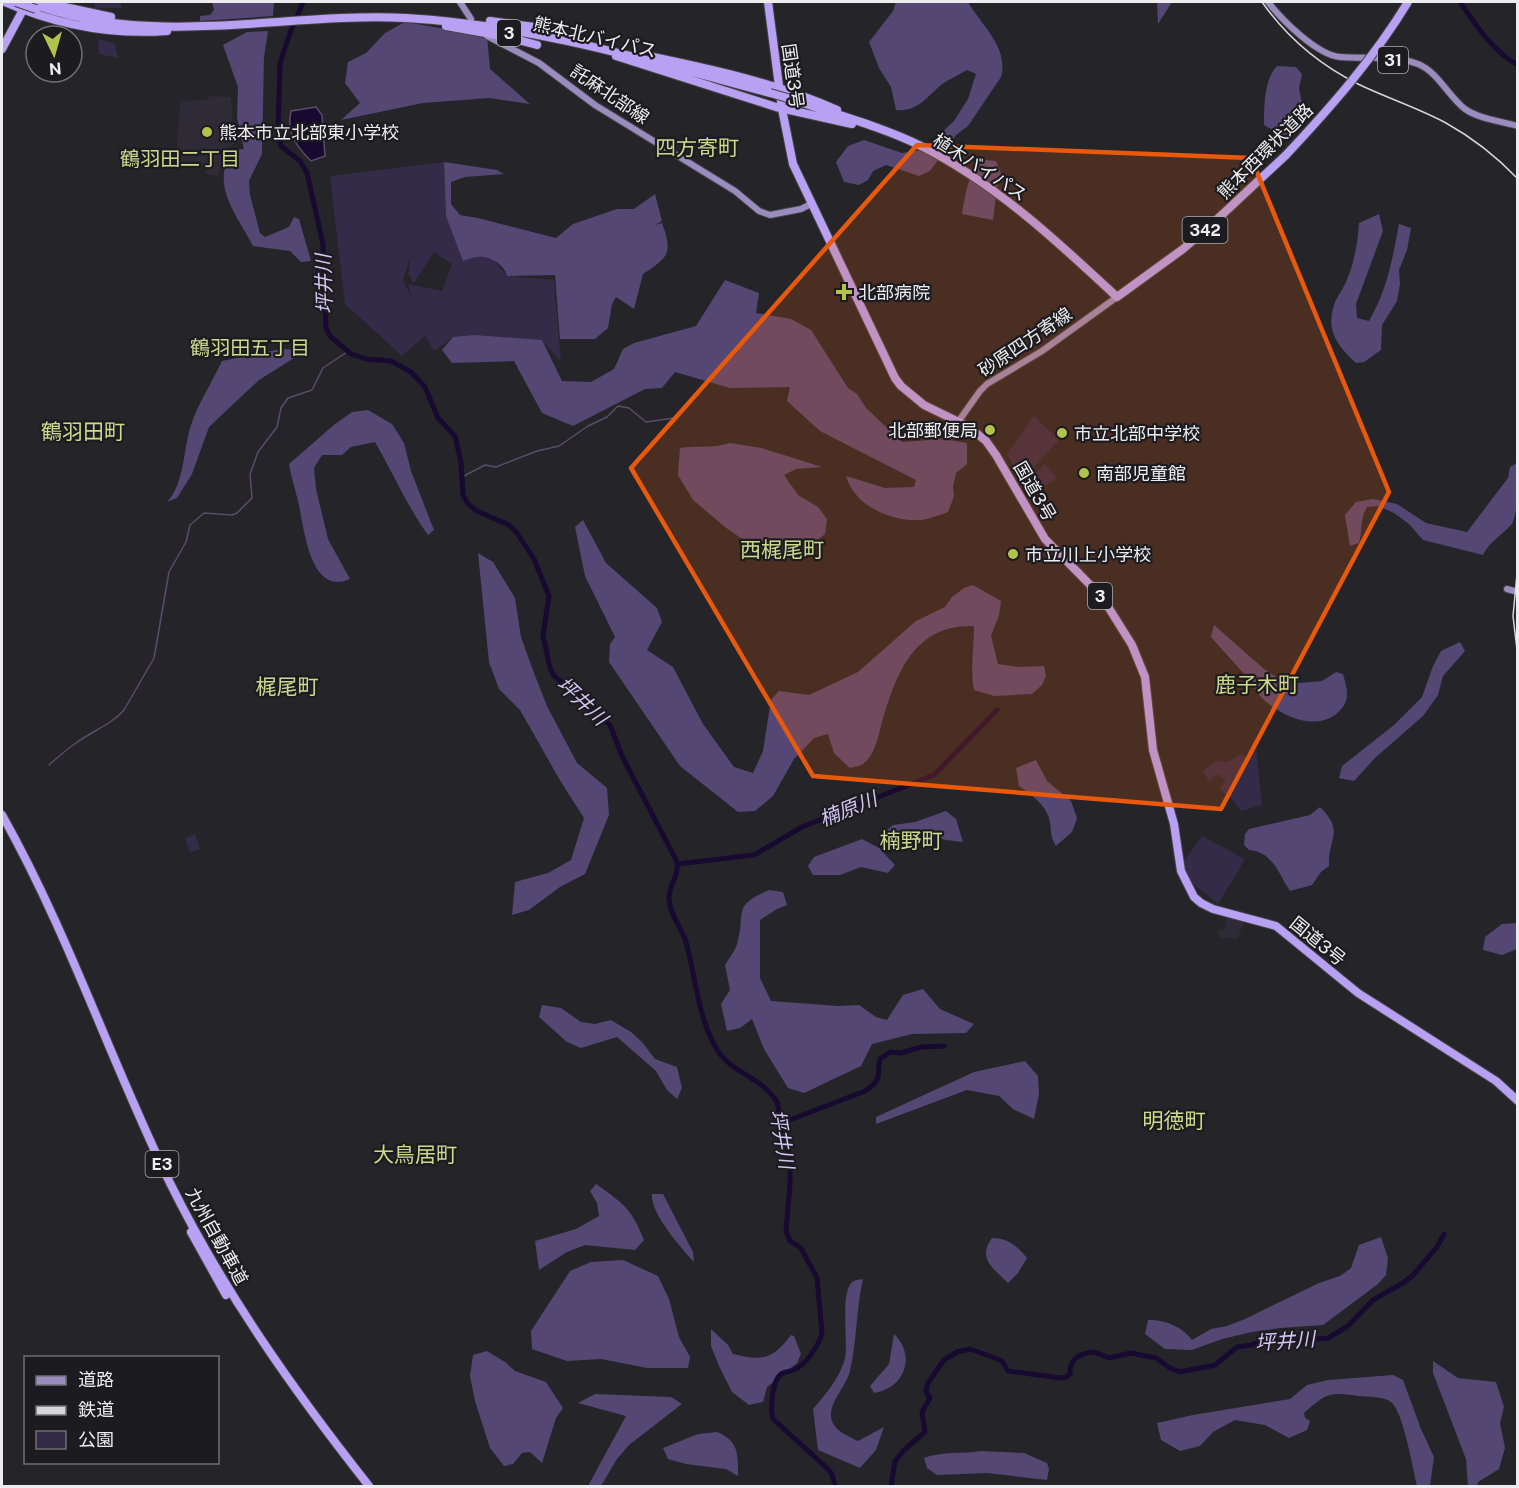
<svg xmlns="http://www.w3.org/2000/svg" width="1519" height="1488" viewBox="0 0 1519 1488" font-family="'Public Sans','Noto Sans JP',sans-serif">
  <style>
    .built { fill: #2e2b36 }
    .green { fill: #332b47; fill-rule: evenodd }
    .forest { fill: #544774 }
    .water { fill: #180931; stroke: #584d6a; stroke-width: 1.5 }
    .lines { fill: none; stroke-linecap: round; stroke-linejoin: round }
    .stream { stroke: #584d6a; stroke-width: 1.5 }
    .river { stroke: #180931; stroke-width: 5 }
    .major-casing { stroke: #444347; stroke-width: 8 }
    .highway-casing { stroke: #444347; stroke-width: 10 }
    .major { stroke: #9a8cbf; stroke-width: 6 }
    .highway { stroke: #b8a1f3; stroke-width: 8 }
    .rail { stroke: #d6d5d8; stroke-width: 1.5 }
    .highway-bridge-casing { stroke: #444347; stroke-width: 10; stroke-linecap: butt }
    .highway-bridge { stroke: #b8a1f3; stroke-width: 8 }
    .marked { fill: #e8590c; fill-opacity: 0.2; stroke: #e8590c; stroke-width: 4.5; stroke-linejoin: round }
    .poi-dot { fill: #b2c34c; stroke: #1c1b1f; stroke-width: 2 }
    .labels { text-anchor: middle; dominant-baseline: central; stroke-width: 4.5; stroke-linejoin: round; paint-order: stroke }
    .shield { fill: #1c1b1f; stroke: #aeadb1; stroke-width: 1.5 }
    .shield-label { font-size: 16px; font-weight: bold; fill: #edecef }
    .street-label { font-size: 18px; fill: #edecef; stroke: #1c1b1f }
    .poi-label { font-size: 18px; fill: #edecef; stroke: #1c1b1f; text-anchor: start }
    .neighbourhood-label { font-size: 20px; fill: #cdda8d; stroke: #1c1b1f }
    .water-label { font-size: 20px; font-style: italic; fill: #d2c6f3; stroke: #1c1b1f }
    .quarter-label { font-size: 21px; fill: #cdda8d; stroke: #1c1b1f }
  </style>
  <rect width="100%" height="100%" fill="#252429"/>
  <path class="built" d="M209 96 231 97 233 126 238 137 236 142 224 151 218 176 206 174V166L176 163 180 104 182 101 206 100Z
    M1227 918 1245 921 1237 939 1219 937V929L1225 930Z"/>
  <path class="green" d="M94 2H121V8H95Z
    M98 39 115 44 118 58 99 54Z
    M444 162 446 216 479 256 494 260 507 276 554 280 561 362 542 340 453 337 434 351 425 336 402 356 345 304 330 176ZM434 252 452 264 442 291 408 284 411 297 403 280 411 255 408 274 414 283Z
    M1034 416 1059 440 1022 480 1007 454Z
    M1045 464 1057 478 1029 497 1024 485Z
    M1256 748 1262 805 1241 811 1230 797 1219 789 1226 781 1219 775H1216L1209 781 1203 771 1215 761 1228 762 1241 754 1248 758Z
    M195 834 200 849 190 853 185 838Z
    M1202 836 1245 859 1218 904 1192 883 1183 863Z"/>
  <path class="forest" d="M212 2H274L273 16 200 21V16L210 15 214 10Z
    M896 2H968C981 25 1009 47 1001 77L968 126 956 135 930 171 919 176 886 165 873 171 868 180 859 185 844 182 836 162 848 146 864 140 902 153 923 150 954 121 968 99 976 74 967 70C959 75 949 79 941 85 926 98 917 112 896 110L891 87 879 68 869 42 893 11Z
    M1157 2H1172L1158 24Z
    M405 22 487 36 490 69 530 104 489 98 423 103 341 120 360 103 345 83 348 62 366 53 385 33Z
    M268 31 264 57 262 154 249 181 250 195 260 233 265 237 289 227 294 217 299 219 311 261 301 262 290 251 253 246C241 222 218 195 225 167 226 161 230 155 232 150L244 149 237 118 238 87 223 45 247 32Z
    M1277 66 1296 67 1302 74 1299 88 1305 120 1295 131 1283 136 1264 125C1264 106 1264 79 1277 66Z
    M985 160 996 161 1002 176 997 187 993 220 962 214C965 197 968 169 985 160Z
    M444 162 497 170 504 174 465 177 451 182V204L460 215 478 218 556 238 573 224 617 209H634L655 194 662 221 655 225 662 223C673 253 669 257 643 274L634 309 616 297 612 304 608 328 595 339H560L555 275 507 276C505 265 489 255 477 257 472 257 467 260 463 261L446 216Z
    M1379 214 1383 231 1356 304 1357 318 1369 321C1388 288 1392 260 1399 224L1411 228 1407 250 1399 270 1400 284 1397 301 1382 325 1381 350 1364 362 1356 363C1336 344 1325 330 1335 302 1338 295 1343 289 1346 282 1354 264 1358 242 1359 223Z
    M725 280 759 293 756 313 791 319 811 330 848 388 857 394 866 408 902 442 943 439 967 443V464L956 473 953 486 954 496 948 512C939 515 930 519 921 520 892 522 854 506 846 476L885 488 914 487 916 480 820 431 787 401 790 387 730 388 675 372 662 388 645 389 573 426 542 413 514 361 452 363 442 350 453 337 474 335 542 340 562 381 591 382 614 369 623 349 634 343 696 326Z
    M281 349 300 350 294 358 259 380 209 427 192 474 177 498 167 502C185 483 183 449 191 425 198 404 212 382 222 361Z
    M368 410 392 424 404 443 411 471 434 530 428 535C407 506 393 473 375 442L351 447 342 455H322L314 468 316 489 328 539 350 579C309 597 304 525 298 501 295 488 291 477 289 464L335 424 352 412Z
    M730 443 761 448 822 467 796 469 784 475 798 495 818 507 827 519 825 534 797 556 777 557 752 546 725 527 693 500 678 475 680 448C699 445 711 449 730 443Z
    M1517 463C1518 480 1519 509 1512 524 1502 535 1490 541 1483 555L1423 540 1409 524 1394 513 1378 506 1367 507C1359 522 1363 528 1359 543L1350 546 1345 515 1356 502 1373 499 1397 504 1426 523 1467 532 1508 478 1510 467Z
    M583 520 606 563 657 608 662 622 647 650 673 667 703 724 734 767 753 773 763 751 771 700 779 691 809 695 858 672 916 621 945 607 952 597 964 588 973 585 1001 601 999 615 991 636 998 664 1018 667 1044 666 1046 676 1042 685 1032 694 994 696 974 690C970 668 974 648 974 626 912 624 895 677 881 726 878 738 874 756 863 764 860 766 853 767 850 768L834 753 828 734 814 738 794 759 773 796 755 811 738 812 680 766 609 662 610 644 615 637 585 576 575 527Z
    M478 553 493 562 515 598 521 637 534 673 547 706 577 763 607 788 609 815 585 874 560 887 529 910 512 915 515 882 548 873 571 860 584 818 561 782 520 710 499 689 489 662Z
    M1214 625 1264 669 1287 684 1322 681 1336 672 1343 674C1348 691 1351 703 1335 715 1312 731 1279 715 1261 697 1255 691 1251 681 1245 675 1234 662 1222 650 1211 637Z
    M1460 642 1465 651 1443 676 1438 695 1423 716 1375 758 1354 781 1339 778 1342 766 1394 725 1422 697 1433 666 1441 651Z
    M1036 760 1047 781 1071 801 1077 818 1072 832 1056 846C1049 836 1052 828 1049 818 1045 804 1030 794 1019 786L1016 768Z
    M1320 807C1345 832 1328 837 1329 866L1321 872 1312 885 1290 891C1278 873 1273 852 1249 850L1244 845 1245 834 1249 829 1310 815Z
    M946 811 956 819 963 842 946 840 927 835 893 841 886 831 893 825 915 822Z
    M862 839 879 848 895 865 888 873 861 867 840 875H813L808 866 814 857Z
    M769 890 783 892 787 905 777 909 760 920V978L771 1001 838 1006 859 1005 876 1017 887 1020 903 995 923 989 940 1009 974 1024 966 1033 912 1034 872 1044 861 1066 804 1093 788 1088 764 1049 752 1019 740 1028 727 1031 721 1004 730 990 725 965C729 958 735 951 737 944 747 912 730 907 769 890Z
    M1517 923V949L1502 955 1483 950 1485 937 1502 924Z
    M542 1005 561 1008 581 1022 595 1024 611 1020 631 1032 642 1042 655 1059 677 1067 682 1088 677 1099 667 1090 656 1071 617 1037 581 1048 567 1042 539 1017Z
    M1025 1061 1038 1076 1039 1094 1034 1119 1013 1109 999 1096 967 1090 876 1124V1117L974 1072Z
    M596 1184C624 1204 631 1208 644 1240L635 1250 585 1245 567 1252 539 1270 535 1241 576 1229 599 1216 597 1203 590 1191Z
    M652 1194H663L693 1252 694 1262C681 1248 650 1213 652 1194Z
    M1381 1237 1388 1258 1386 1275 1378 1284 1323 1325 1280 1328 1252 1332 1222 1339 1192 1350 1165 1349 1145 1334 1148 1320C1164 1319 1183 1327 1192 1340L1211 1329 1227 1326 1245 1319 1319 1283 1340 1276 1351 1268 1359 1245Z
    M992 1238C1008 1238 1017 1246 1027 1258L1018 1273 1008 1283C993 1268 977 1259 992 1238Z
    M623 1260 658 1276 669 1299 679 1337 690 1357 688 1368H647L601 1359 567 1361 532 1349 531 1331 570 1271 591 1262Z
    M863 1279C856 1309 857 1340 850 1371 847 1384 832 1400 831 1413 830 1429 846 1435 858 1441L884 1427 876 1450 860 1468 818 1450 813 1409C825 1395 838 1380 844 1362 850 1346 838 1289 854 1281 857 1279 860 1280 863 1279Z
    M711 1329 728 1345 733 1354C763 1361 772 1360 791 1335L794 1336 801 1354 797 1363 767 1387 763 1402 749 1405 732 1392 719 1366 711 1346Z
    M894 1334C917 1356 904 1389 874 1393L870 1386 889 1364Z
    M487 1351 505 1362 515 1371 546 1382 563 1408 556 1418 542 1463 530 1452 522 1453 513 1464 504 1466 490 1448 475 1401 470 1376 473 1355Z
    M1433 1361 1458 1378 1496 1382 1504 1407 1500 1423 1505 1448 1499 1469 1478 1482 1477 1486H1468L1466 1459 1433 1373Z
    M1393 1375 1403 1380 1421 1429 1434 1457 1430 1486H1417C1413 1469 1403 1411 1391 1402 1383 1396 1368 1397 1358 1396 1329 1392 1327 1393 1304 1413L1305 1418 1310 1421 1307 1430 1289 1438 1265 1425 1235 1420 1213 1432 1200 1446 1180 1451 1161 1440 1157 1423 1193 1415 1290 1399 1307 1385 1328 1380Z
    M595 1394 671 1397 682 1404 629 1445 617 1459 601 1486H588L626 1416 578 1403Z
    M717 1432C739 1441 738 1454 738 1476L726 1469 686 1464 668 1459 663 1448 698 1434Z
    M981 1451 1024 1453 1047 1463 1049 1469 1047 1480 987 1473 937 1475 927 1468 924 1458C942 1451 962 1454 981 1451Z"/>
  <path class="water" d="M316 107 322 115 325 156 311 161C296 146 286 132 291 111Z"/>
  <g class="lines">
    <path class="stream" d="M462 477 485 465 496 467 537 451 559 446 588 426 607 417 618 406 629 408 646 422 674 418
      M49 765C58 757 67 749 76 743 92 731 111 725 124 710L154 658 169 572 186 542 190 525 204 513 232 515 237 513 252 498 250 474 258 452 277 427 281 408 288 398 312 390 323 368 347 352"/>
    <path class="river" d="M303 2 290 33 280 63 278 132 281 146 300 161 307 173 323 244 326 328 330 336 351 354 366 359 391 361 411 372 425 387 438 418 455 436 461 462 463 495 468 504 477 511 509 525 517 533 534 559 549 596 543 635 550 668 554 676 581 697 610 725 622 756 676 860C681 875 668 885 669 899 670 915 681 927 686 942 696 978 697 1014 716 1048 730 1073 762 1077 777 1102L790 1160V1184L786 1231 790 1241 801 1248 817 1278 822 1333C819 1345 806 1365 794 1370 789 1372 785 1371 781 1374 772 1381 770 1409 773 1419L827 1468 832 1474 835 1486
      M1460 2C1475 24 1493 52 1518 65
      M677 864 754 855 802 827 934 775 997 710
      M782 1123 865 1091C884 1078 876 1076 880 1059L890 1052 901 1053 921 1047 944 1046
      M891 1486 895 1461 904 1450 925 1432 922 1412 930 1398 926 1391 928 1383 944 1360 957 1352 970 1349 995 1358 1002 1361 1008 1371 1061 1378 1066 1377 1070 1374C1069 1359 1080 1353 1094 1352L1109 1358 1131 1353 1156 1358 1170 1368 1180 1372 1215 1365 1237 1347 1252 1345 1262 1340H1268L1283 1344 1295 1341 1328 1338 1348 1326 1373 1300 1403 1283 1413 1275 1437 1247 1444 1234"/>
    <g class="major-casing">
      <path id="major" d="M460 2 471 19
        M1268 2C1282 20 1317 55 1340 57 1366 59 1394 55 1418 64 1438 72 1448 96 1465 109 1479 119 1501 121 1518 126
        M487 36 539 63 595 105 735 191 759 211 770 215 801 209 811 204
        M958 422 980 391 987 384 1042 351 1117 297
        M1507 589 1518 592"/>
    </g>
    <g class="highway-casing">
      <path id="highway" d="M5 2C57 25 110 35 167 31
        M28 2C150 50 280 12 406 18 531 25 650 61 770 93
        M42 2 111 17
        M768 2 782 109 793 164 895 378 901 386 924 405 969 427 986 441 996 455 1045 539 1102 597 1132 645 1145 677 1153 750 1174 824 1181 871 1194 897 1201 903 1213 909 1276 926 1358 993 1496 1081 1518 1101
        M490 21 542 28
        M446 26 508 37 537 45
        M2 49 25 6
        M616 56 776 107 852 124
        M653 57C715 70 779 84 837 110
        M791 99C834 114 880 126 921 146 996 184 1056 240 1117 297L1183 249 1210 226 1286 155
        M2 815C68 932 111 1062 170 1183 224 1292 294 1391 369 1486
        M191 1232 226 1295"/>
    </g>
    <use href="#major" class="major"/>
    <use href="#highway" class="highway"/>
    <path class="rail" d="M1262 2C1286 36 1320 65 1358 84 1387 98 1418 108 1446 123 1473 138 1496 156 1518 179
      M1518 564 1513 616 1518 658"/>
    <g class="highway-bridge-casing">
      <path id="highway-bridge" d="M16 2 36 9
        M770 93 791 99
        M1286 155C1331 107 1374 58 1408 2"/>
    </g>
    <use href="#highway-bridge" class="highway-bridge"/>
  </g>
  <path class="marked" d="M917 145 1251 158 1389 492 1221 809 813 776 631 468Z"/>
  <g class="poi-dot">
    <circle cx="207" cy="132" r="6"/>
    <path d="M841 283h6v6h6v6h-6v6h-6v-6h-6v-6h6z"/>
    <circle cx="990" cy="430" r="6"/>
    <circle cx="1062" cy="433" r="6"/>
    <circle cx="1084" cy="473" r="6"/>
    <circle cx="1013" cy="554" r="6"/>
  </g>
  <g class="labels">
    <g class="shield">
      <rect x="497" y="20" width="24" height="26" rx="4.5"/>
      <rect x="1378" y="47" width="30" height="26" rx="4.5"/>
      <rect x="1182.5" y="217" width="45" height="26" rx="4.5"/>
      <rect x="1088" y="583" width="24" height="26" rx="4.5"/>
      <rect x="145.5" y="1151" width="33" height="26" rx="4.5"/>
    </g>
    <g class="shield-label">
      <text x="509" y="33">3</text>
      <text x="1393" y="60">31</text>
      <text x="1205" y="230">342</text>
      <text x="1100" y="596">3</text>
      <text x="162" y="1164">E3</text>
    </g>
    <g class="street-label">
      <text transform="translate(595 37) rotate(13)">熊本北バイパス</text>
      <text transform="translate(793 76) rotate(82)">国道3号</text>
      <text transform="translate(610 94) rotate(34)">託麻北部線</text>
      <text transform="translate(1265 151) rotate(-45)">熊本西環状道路</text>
      <text transform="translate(980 167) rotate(33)">植木バイパス</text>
      <text transform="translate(1025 342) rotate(-34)">砂原四方寄線</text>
      <text transform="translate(1035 491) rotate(60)">国道3号</text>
      <text transform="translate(1318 941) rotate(39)">国道3号</text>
      <text transform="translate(217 1236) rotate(61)">九州自動車道</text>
    </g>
    <g class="poi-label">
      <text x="219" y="132">熊本市立北部東小学校</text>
      <text x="858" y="292">北部病院</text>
      <text x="978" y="430" text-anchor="end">北部郵便局</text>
      <text x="1074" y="433">市立北部中学校</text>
      <text x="1096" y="473">南部児童館</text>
      <text x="1025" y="554">市立川上小学校</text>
    </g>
    <g class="neighbourhood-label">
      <text x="180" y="159">鶴羽田二丁目</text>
      <text x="250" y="348">鶴羽田五丁目</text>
    </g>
    <g class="water-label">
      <text transform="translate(324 284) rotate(-92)">坪井川</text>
      <text transform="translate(582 701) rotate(43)">坪井川</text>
      <text transform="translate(848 809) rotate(-22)">楠原川</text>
      <text transform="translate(782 1139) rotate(80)">坪井川</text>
      <text transform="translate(1285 1341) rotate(-4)">坪井川</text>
    </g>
    <g class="quarter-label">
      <text x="697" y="147">四方寄町</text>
      <text x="83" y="431">鶴羽田町</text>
      <text x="782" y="549">西梶尾町</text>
      <text x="1257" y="684">鹿子木町</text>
      <text x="287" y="686">梶尾町</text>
      <text x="911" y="840">楠野町</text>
      <text x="1174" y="1120">明徳町</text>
      <text x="415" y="1154">大鳥居町</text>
    </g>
  </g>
  <rect width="1519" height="1488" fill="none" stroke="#edecef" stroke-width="6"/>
  <rect x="24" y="1356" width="195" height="108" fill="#1c1b1f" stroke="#706f72" stroke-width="1.5"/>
  <rect x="36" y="1376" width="30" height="9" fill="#9a8cbf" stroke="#706f72" stroke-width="1.5"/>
  <text x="78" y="1386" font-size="18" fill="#edecef">道路</text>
  <rect x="36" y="1406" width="30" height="9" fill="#d6d5d8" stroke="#706f72" stroke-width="1.5"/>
  <text x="78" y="1416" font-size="18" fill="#edecef">鉄道</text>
  <rect x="36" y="1431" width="30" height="18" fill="#332b47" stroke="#706f72" stroke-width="1.5"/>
  <text x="78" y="1446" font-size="18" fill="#edecef">公園</text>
  <g transform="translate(54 54) rotate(175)"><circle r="28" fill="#1c1b1f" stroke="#706f72" stroke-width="1.5"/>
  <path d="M0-4.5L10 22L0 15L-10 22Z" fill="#b2c34c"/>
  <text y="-9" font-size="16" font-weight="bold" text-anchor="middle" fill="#edecef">N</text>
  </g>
</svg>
